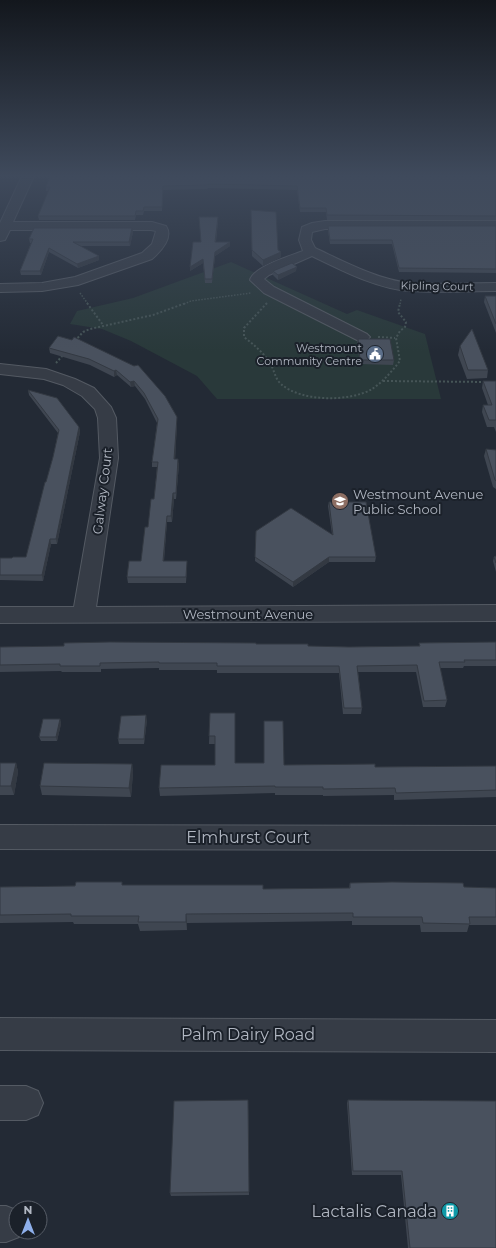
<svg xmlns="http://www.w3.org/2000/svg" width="496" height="1248" viewBox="0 0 496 1248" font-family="Montserrat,sans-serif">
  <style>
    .green { fill: #29393a }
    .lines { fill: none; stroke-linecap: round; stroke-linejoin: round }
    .minor-casing { stroke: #545a63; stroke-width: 2 }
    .path-far1 { stroke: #465557; stroke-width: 1.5; stroke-dasharray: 1.5 1.5; stroke-linecap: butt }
    .path { stroke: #465557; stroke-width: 2; stroke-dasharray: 2 2; stroke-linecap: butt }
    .minor { fill: #363c46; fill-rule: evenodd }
    .wall { fill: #3f4651 }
    .shaded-wall { fill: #333942 }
    .building { fill: #49515e; stroke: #333942 }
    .labels { text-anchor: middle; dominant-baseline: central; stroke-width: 4; stroke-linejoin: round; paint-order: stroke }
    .far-street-label { font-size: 11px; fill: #b1b7c2; stroke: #1b212a }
    .far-poi-label { font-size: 11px; fill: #b1b7c2; stroke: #1b212a; text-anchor: end }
    .street-label { font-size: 13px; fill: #b1b7c2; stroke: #1b212a }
    .poi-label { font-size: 13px; fill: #b1b7c2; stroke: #1b212a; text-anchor: start }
    .near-street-label { font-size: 16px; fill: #b1b7c2; stroke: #1b212a }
    .near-poi-label { font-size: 16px; fill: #b1b7c2; stroke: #1b212a; text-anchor: end }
  </style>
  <rect width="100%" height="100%" fill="#232a35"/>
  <path class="green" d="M231 262 347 314 357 310 425 334 441 399H217L197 376 131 341 102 329 70 324 77 311 133 298Z"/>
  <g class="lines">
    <g class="minor-casing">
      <path id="minor" d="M22 176H34L13 222H152L166 226C174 238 160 252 152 259L78 285 42 291 0 292V284L42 283 75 277 142 253 152 244 156 231 151 230H10L5 240 0 241V223Z
        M325 221H496V229H325L312 232 311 240 315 248C343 261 378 280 410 283 438 285 468 283 496 283V291C468 291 438 293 410 291 377 289 341 270 312 256L269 275 264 279 274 287 367 334 370 337 367 340 362 342 357 340 264 293 250 280C253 267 290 256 303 251L299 240 302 227 312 223Z
        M0 364 46 369 75 379 94 388 111 407 116 418 118 458 96 607 496 605V621L0 623V607H74L100 458 98 418 95 409 82 396 63 385 44 379 0 374Z
        M0 825 496 826V850L0 849Z
        M0 1018 496 1020V1052L0 1050Z
        M0 1086H26L38 1091 43 1103 38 1115 26 1120H0Z
        M0 1206H6L16 1210V1232H21L19 1237 6 1242H0Z"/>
    </g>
    <path class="path-far1" d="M80 293 88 304
      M184 304 191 301 251 293
      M400 304 401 299"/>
    <path class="path" d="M87 303 103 325
      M267 303 244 328V337C254 345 263 352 270 363 274 369 275 379 281 384 301 402 350 402 372 389 383 382 392 371 400 361L396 338 400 331 405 327 406 322 398 312 400 303
      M378 337 395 338
      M75 341 83 332 90 329 153 315 186 303
      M56 363 63 355
      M383 381 486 382"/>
    <use href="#minor" class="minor"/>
  </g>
  <path class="wall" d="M496 176V220H327L326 212H300L297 190 208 188 207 189 163 190 162 211H144L143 215H136L135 220H39L38 216 49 191H46V187Z
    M251 210 278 250 281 252V257L263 266 252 256Z
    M218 221 216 242H230V246L215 256 212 283H205L203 263 190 271V267Z
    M328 226H496V273L399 272 392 244H330L328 230Z
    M132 228 133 232 130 246H80L99 256V260L78 268 49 252 41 275H21L20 271 31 243H30L29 239Z
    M273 271H296L278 280 273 275Z
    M485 296H496V333L484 302Z
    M358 339 394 360 393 365 360 364 357 343Z
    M460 346 488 370 487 378 467 379 458 355Z
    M49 348 134 366 177 417V423L175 459 179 464 176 499H174L172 522H167L164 561H187L186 583H128L127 577 141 561 148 527 154 499 157 467H152V462L157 423 145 399 135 386 131 387 117 375 114 377 90 365 50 353Z
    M483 381H496V432L494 427H487L482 412 483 405H488L482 388Z
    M28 390 79 427 80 432 57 544H51L43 581 0 580V558H12L26 557 53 457 58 433 29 395Z
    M486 449 496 450V489L493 487 484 456Z
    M329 502 376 557 375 562H329L293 587 255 561 256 531 332 534 328 506Z
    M496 556V572L493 561 494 557Z
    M496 642V666H464L463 668H440L447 700 445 707H423L416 672H358L362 708 361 714H343L339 673H217V670H159V668L101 669V672H62L61 671 0 672V647L256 644 308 646 349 647 419 646V643Z
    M210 713 235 763 284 765 375 767 496 766V797L394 800V795L323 796V795H275V793L160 796 159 788 215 765V744H209Z
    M60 719 61 724 57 741H41L39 737Z
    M147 720 144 744H119L118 739Z
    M0 763H16L18 772 14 795H0Z
    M132 764 133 773 131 797 42 795 40 786Z
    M350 883 464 887 496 888V925H469L467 932H421L420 925H352V921L187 923V930L140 931 138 924H74L73 922 0 923V887L122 885 263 889 349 888Z
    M248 1100 249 1195 171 1196 170 1193Z
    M348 1100 496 1248H408L401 1175H352L347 1103Z"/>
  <path class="shaded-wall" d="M132 228 133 232 130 246 129 242Z
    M230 242V246L215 256 212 283 215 252Z
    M49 248V252L41 275 40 271Z
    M281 252V257L263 266V260Z
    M99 256V260L78 268 77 264Z
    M203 259V263L190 271V267Z
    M297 267 296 271 278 280V275Z
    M116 370 117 375 114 377V371Z
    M134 381 135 386 131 387 130 382Z
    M177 417V423L175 464 174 459Z
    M79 427 80 432 57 544 56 539Z
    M178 459 179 464 176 499V493Z
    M173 493 174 499 172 522 171 516Z
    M167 516V522L163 567V561Z
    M50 539 51 544 43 581 42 575Z
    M329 557V562L293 587V582Z
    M187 561V567L186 583V577Z
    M146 715 147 720 144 744V739Z
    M60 719 61 724 57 741 56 737Z
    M16 763 18 772 14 795 11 786Z
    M132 764 133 773 131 797 129 788Z
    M186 914 187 923V930L186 922Z"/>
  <path class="building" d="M50 176H496V216L327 215 326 208H300L297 186 208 184 207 185 163 186 162 207H144L143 211H136L135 216H38L50 187H46Z
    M251 210 276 212 278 250 281 252 263 260 252 250Z
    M199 217H218L215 242H230L215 252 212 279H205L203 259 190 267 193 242H201Z
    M328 226H496V269L399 268 392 240H330Z
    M34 228H132L129 242H73L99 256 77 264 49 248 40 271H20L33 239H29Z
    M292 263 297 267 278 275 273 271Z
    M485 296H496V324Z
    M472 329 488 370H468L460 346Z
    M58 336 72 340 74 337 134 366 138 365 165 396 177 417 174 459H178L176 493H173L171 516H167L163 561H187L186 577H127L129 561H141L145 527H148L151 499H154L158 462H152L158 419 144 393 134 381 130 382 116 370 114 371 89 359 49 348Z
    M358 339H390L394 360H360Z
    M483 381H496V420H489L483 405H492Z
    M28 390 57 398 79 427 56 539H50L42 575H0V558H12L13 557H26L45 482H46L53 457 59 430Z
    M486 449 496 450V481L495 480Z
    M329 502H366L376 557H329L293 582 255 557 256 531 291 508 333 535Z
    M496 556V563L494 557Z
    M110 642 256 643V644H308V646L349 647 420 646 419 643 496 642V660H464L465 662H439L447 700 424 701 417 665 357 666 362 708H344L339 666H217V663H159V662L100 663V666H60V664L0 665V647L64 646V643Z
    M210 713H235V763H264V721H283L284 765 375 764V767L496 766V790L396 793 395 788 323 789V787H275V786L159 788 161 765H215V736H209Z
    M146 715 144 739H118L121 716Z
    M43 719H60L56 737H39Z
    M0 763H16L11 786H0Z
    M44 763 132 764 129 788 40 786Z
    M76 882H122V885H263V889L350 888V883L392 882 463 883 464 887 496 888V917H469L470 924 423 923 422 917H353V913L186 914V922H138L139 916H71V914L0 915V887L75 886Z
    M248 1100 249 1192 170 1193 174 1101Z
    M348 1100 496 1101V1248H410L402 1171H353Z"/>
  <linearGradient id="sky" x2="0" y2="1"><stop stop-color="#13171d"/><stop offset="0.5" stop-color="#3f4a5c"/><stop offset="1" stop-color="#3f4a5c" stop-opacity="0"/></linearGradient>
  <rect width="496" height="351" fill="url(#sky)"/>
  <defs>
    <g id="civic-disc" transform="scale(0.9)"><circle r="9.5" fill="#5c6f8a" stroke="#1b212a"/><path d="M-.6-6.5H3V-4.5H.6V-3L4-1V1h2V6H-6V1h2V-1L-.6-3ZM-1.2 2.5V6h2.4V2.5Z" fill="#fff"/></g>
    <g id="school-disc" transform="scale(0.9)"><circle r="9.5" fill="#8d6e63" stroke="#1b212a"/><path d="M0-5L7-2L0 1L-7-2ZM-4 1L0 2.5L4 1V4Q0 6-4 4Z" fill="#fff"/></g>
    <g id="building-disc" transform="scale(0.9)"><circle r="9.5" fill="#0f9aa8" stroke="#1b212a"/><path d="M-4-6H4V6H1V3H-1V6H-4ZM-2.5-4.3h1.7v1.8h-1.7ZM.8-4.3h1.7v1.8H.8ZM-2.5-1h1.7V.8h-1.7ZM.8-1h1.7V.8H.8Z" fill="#fff"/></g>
  </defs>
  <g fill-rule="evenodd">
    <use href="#civic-disc" x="375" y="354"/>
    <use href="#school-disc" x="340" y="501"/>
    <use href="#building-disc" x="450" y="1211"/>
  </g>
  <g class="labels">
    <g class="far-street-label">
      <text transform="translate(437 286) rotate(1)">Kipling Court</text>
    </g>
    <g class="far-poi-label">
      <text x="362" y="348">Westmount<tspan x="362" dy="13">Community Centre</tspan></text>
    </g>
    <g class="street-label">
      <text transform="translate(102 491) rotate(-83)">Galway Court</text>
      <text x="248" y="614">Westmount Avenue</text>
    </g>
    <g class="poi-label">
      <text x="353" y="494">Westmount Avenue<tspan x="353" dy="15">Public School</tspan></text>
    </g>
    <g class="near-street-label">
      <text x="248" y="837">Elmhurst Court</text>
      <text x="248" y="1034">Palm Dairy Road</text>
    </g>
    <g class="near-poi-label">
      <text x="437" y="1211">Lactalis Canada</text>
    </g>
  </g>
  <g transform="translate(28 1220)"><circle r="19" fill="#1b212a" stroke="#575d67"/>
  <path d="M0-3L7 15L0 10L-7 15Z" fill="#8eafea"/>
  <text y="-6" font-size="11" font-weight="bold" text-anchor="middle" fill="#b1b7c2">N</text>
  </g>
</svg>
